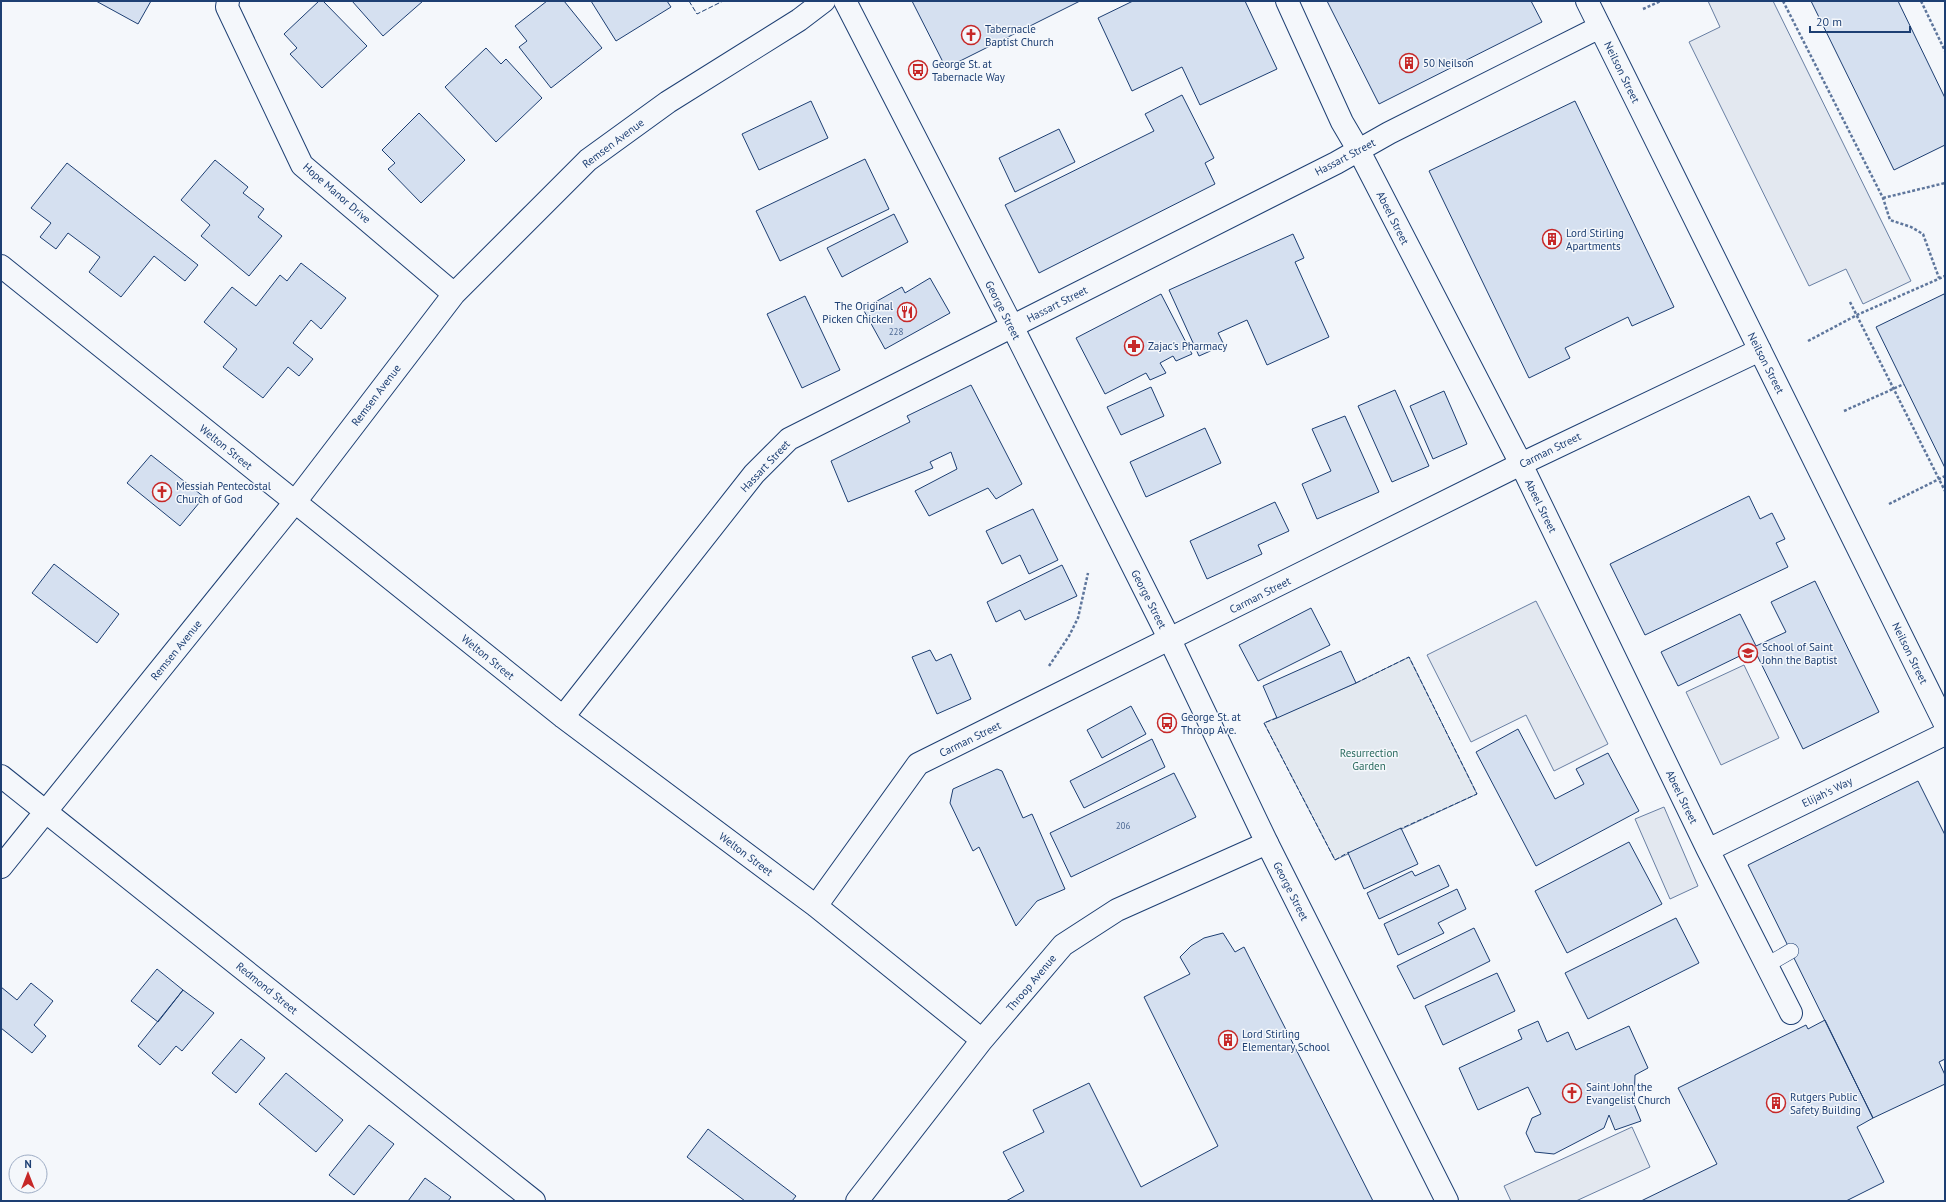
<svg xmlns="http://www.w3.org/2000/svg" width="1946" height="1202" viewBox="0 0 1946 1202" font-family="'PT Sans',sans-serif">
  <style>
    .green { fill: #e3e9f0; stroke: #687fa3 }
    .parking { fill: #e3e8f0; stroke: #687fa3 }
    .building { fill: #d5e0f0; stroke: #1d3f73 }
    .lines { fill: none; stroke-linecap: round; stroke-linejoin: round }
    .service-casing { stroke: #1d3f73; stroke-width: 16 }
    .minor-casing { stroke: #1d3f73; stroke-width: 24 }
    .tertiary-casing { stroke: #1d3f73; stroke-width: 24 }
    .path { stroke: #5e769c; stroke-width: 2.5; stroke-dasharray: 3 2; stroke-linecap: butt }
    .service { stroke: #f4f7fb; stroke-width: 15 }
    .minor { stroke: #f4f7fb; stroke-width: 22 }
    .tertiary { stroke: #f4f7fb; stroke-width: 22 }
    .fence { stroke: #1d3f73; stroke-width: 1; stroke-dasharray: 5 2; stroke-linecap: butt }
    .labels { text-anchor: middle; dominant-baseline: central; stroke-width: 3; stroke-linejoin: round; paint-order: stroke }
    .number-label { font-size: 9px; fill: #4b6792 }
    .poi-label { font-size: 11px; fill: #1d3f73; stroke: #f4f7fb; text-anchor: start }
    .street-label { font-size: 11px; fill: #1d3f73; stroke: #f4f7fb }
    .park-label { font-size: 11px; fill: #2c6c60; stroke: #f4f7fb }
  </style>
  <rect width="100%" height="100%" fill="#f4f7fb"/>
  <path class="green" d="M1409 657 1477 794 1335 860 1264 723 1356 683Z"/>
  <path class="parking" d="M1708 1H1773L1911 281 1863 304 1846 269 1809 286 1689 42 1720 27Z
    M1536 601 1608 744 1554 771 1526 715 1471 742 1427 655Z
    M1744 665 1779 738 1721 765 1686 692Z
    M1664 807 1698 886 1670 899 1635 819Z
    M1632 1127 1650 1167 1576 1201H1511L1504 1186Z"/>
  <path class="building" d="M96 1H151L138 24Z
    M319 1H323L367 46 322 88 290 54 297 48 284 34Z
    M352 1H423L383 36Z
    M547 1H564L602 48 551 88 519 47 527 41 515 26Z
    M591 1H667L671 7 616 41Z
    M912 1H1080L946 68Z
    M1133 1H1245L1277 69 1200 105 1182 67 1132 91 1098 18Z
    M1327 1H1531L1542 22 1379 104Z
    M1811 1H1898L1945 98V145L1894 170Z
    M486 48 501 64 506 59 542 98 496 142 445 87Z
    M1182 95 1214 158 1205 163 1215 184 1039 273 1005 205 1154 131 1145 114Z
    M811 101 828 138 759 170 742 134Z
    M1575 101 1674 307 1632 326 1628 317 1565 348 1570 358 1529 378 1429 171Z
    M419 113 465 160 421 203 388 169 395 163 382 150Z
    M1059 129 1075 162 1015 192 999 158Z
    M865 159 889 209 780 261 756 211Z
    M215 160 248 187 243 193 264 209 258 217 282 236 249 276 201 236 210 225 181 200Z
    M67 163 198 265 185 281 154 256 121 297 89 272 100 257 68 233 56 249 40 237 51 223 31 208Z
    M894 214 908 242 842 277 827 248Z
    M1293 234 1304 258 1295 262 1329 337 1267 365 1247 320 1218 333 1224 345 1199 356 1169 290Z
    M301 263 346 298 321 329 311 320 293 343 313 359 299 376 288 367 263 398 223 367 237 349 204 322 232 287 256 306 280 275 287 281Z
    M930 278 950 313 885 349 863 309 902 287 905 293Z
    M1161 294 1192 354 1176 361 1173 356 1160 363 1166 373 1150 380 1146 373 1105 394 1076 338Z
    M1944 294 1945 296V468L1876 327Z
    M805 296 840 370 802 388 767 314Z
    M971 385 1022 484 996 499 988 488 929 516 915 491 957 469 951 452 930 462 933 468 848 502 831 461 910 422 907 416Z
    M1151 387 1164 416 1121 435 1107 407Z
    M1395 390 1429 466 1392 482 1358 406Z
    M1444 391 1467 444 1433 459 1410 406Z
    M1345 416 1379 492 1317 519 1302 484 1331 471 1312 429Z
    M1205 428 1221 463 1146 497 1130 462Z
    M151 455 204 497 180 526 127 483Z
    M1749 496 1760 519 1772 513 1785 539 1776 543 1788 567 1645 635 1610 564Z
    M1275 502 1289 531 1258 545 1262 554 1207 579 1190 541Z
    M1033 509 1058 560 1029 574 1020 555 1002 564 986 531Z
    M54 564 119 614 97 643 32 593Z
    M1062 565 1077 596 1025 620 1020 610 996 622 987 602Z
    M1815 581 1879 712 1803 749 1754 649 1678 686 1661 652 1740 614 1756 646 1786 632 1771 602Z
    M1311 608 1330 645 1258 681 1239 645Z
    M930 650 936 661 951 654 971 699 937 714 912 657Z
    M1341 651 1356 683 1277 718 1263 686Z
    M1131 706 1146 734 1102 758 1087 730Z
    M1518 729 1555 799 1584 784 1576 769 1608 753 1639 811 1536 866 1476 752Z
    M1152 739 1165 767 1084 808 1070 781Z
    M997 769 1002 771 1023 818 1032 814 1065 889 1037 901 1016 926 979 847 973 851 950 803 953 789Z
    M1174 773 1196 817 1071 877 1050 833Z
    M1918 781 1945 835V1059L1939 1062 1945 1075V1084L1873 1118 1748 865Z
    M1401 828 1418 864 1364 889 1348 853Z
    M1629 842 1662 904 1567 953 1535 891Z
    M1439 865 1449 886 1379 919 1367 893 1412 871 1415 876Z
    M1457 889 1466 909 1438 923 1444 933 1398 955 1384 924Z
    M1676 918 1699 963 1588 1019 1565 973Z
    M1474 928 1490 961 1414 999 1397 966Z
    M1223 933 1235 952 1244 947 1373 1201H1006L1024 1191 1003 1152 1044 1132 1033 1110 1089 1083 1141 1187 1218 1146 1144 997 1190 974 1180 957 1191 946 1204 938Z
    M157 969 183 990 158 1022 131 1001Z
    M1497 973 1515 1011 1443 1045 1425 1006Z
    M31 983 53 1001 34 1025 46 1036 32 1053 1 1028V987L17 1000Z
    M183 990 214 1013 182 1051 176 1046 160 1065 138 1046Z
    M1825 1020 1873 1118 1857 1127 1884 1182 1846 1201H1641L1717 1164 1678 1088 1806 1025 1808 1029Z
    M1538 1021 1547 1042 1568 1032 1576 1050 1629 1026 1648 1068 1635 1075 1634 1104 1641 1121 1615 1130 1609 1115 1604 1128 1554 1154 1535 1152 1526 1133 1532 1118 1541 1114 1528 1087 1478 1110 1459 1068 1522 1039 1518 1030Z
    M241 1039 265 1058 236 1093 212 1073Z
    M286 1073 343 1120 316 1152 259 1104Z
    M369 1125 394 1144 354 1195 329 1175Z
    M708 1129 796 1196 792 1201H745L687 1157Z
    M425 1178 451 1197 448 1201H408Z"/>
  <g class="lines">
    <g class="service-casing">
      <path id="service" d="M1767 965 1791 951"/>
    </g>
    <g class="minor-casing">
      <path id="minor" d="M228 1 227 7 302 165 454 294
        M1287 1 1342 122 1359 151 1521 464 1708 850 1791 1013
        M1587 1 1945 724
        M1 266 563 717 816 906 982 1040
        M563 717 754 474 789 439 1336 163 1389 133 1600 27
        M1 776 534 1201
        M1708 850 1945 734
        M1 867 295 502 454 294 588 160 668 102 799 20 824 1
        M816 906 918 764 1521 464 1760 350
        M857 1201 982 1040 1063 945 1117 910 1267 843"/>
    </g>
    <g class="tertiary-casing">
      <path id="tertiary" d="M845 1 1012 326 1170 640 1267 843 1447 1201"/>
    </g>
    <path class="path" d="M1783 1 1883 198 1890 220 1911 227 1923 234 1939 278
      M1921 1 1945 51
      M1643 9 1661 1
      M1883 198 1945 183
      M1850 302 1945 491
      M1808 341 1857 315 1945 276
      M1844 411 1904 384
      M1889 504 1945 476
      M1049 666 1069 636 1078 618 1088 573"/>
    <use href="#service" class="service"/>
    <use href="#minor" class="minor"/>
    <use href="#tertiary" class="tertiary"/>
    <path class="fence" d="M689 1 697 14 723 1
      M1356 683 1409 657 1477 794 1400 829
      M1277 718 1264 723 1335 860 1349 852"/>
  </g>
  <defs>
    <g id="church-ring" transform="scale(1)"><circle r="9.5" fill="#f4f7fb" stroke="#c62828" stroke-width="1.5"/><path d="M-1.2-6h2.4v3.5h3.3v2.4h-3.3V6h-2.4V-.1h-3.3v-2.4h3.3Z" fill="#c62828"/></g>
    <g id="building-ring" transform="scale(1)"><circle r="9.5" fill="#f4f7fb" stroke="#c62828" stroke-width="1.5"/><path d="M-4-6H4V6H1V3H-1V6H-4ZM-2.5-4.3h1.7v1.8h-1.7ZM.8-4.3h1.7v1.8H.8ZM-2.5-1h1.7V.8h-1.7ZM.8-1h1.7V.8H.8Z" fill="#c62828"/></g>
    <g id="bus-ring" transform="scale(1)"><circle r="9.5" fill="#f4f7fb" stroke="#c62828" stroke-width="1.5"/><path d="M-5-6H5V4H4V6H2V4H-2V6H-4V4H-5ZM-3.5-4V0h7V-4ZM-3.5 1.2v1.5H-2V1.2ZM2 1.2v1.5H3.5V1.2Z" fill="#c62828"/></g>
    <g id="restaurant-ring" transform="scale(1)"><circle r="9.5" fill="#f4f7fb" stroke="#c62828" stroke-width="1.5"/><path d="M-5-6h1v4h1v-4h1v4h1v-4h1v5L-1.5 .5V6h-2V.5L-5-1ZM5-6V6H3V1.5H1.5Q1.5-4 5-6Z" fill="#c62828"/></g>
    <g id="pharmacy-ring" transform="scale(1)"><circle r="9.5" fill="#f4f7fb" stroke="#c62828" stroke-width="1.5"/><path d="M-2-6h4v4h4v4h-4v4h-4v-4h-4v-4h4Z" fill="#c62828"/></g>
    <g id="school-ring" transform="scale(1)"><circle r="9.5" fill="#f4f7fb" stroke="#c62828" stroke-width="1.5"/><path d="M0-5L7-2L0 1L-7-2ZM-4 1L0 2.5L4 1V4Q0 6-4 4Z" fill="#c62828"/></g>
  </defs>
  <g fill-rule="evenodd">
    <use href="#church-ring" x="971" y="35"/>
    <use href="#building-ring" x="1409" y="63"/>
    <use href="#bus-ring" x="918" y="70"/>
    <use href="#building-ring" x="1552" y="239"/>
    <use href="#restaurant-ring" x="907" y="312"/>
    <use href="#pharmacy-ring" x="1134" y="346"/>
    <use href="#church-ring" x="162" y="492"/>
    <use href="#school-ring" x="1748" y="653"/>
    <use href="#bus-ring" x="1167" y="723"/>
    <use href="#building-ring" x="1228" y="1040"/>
    <use href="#church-ring" x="1572" y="1093"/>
    <use href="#building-ring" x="1776" y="1103"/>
  </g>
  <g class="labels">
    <g class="number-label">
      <text x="896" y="331">228</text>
      <text x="1123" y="825">206</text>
    </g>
    <g class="poi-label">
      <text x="985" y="29">Tabernacle<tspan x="985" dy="13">Baptist Church</tspan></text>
      <text x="1423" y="63">50 Neilson</text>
      <text x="932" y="64">George St. at<tspan x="932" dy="13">Tabernacle Way</tspan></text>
      <text x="1566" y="233">Lord Stirling<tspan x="1566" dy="13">Apartments</tspan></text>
      <text x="893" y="306" text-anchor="end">The Original<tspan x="893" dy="13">Picken Chicken</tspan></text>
      <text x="1148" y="346">Zajac's Pharmacy</text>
      <text x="176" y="486">Messiah Pentecostal<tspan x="176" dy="13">Church of God</tspan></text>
      <text x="1762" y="647">School of Saint<tspan x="1762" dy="13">John the Baptist</tspan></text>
      <text x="1181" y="717">George St. at<tspan x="1181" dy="13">Throop Ave.</tspan></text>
      <text x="1242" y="1034">Lord Stirling<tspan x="1242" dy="13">Elementary School</tspan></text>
      <text x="1586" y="1087">Saint John the<tspan x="1586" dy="13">Evangelist Church</tspan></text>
      <text x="1790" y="1097">Rutgers Public<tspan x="1790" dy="13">Safety Building</tspan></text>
    </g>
    <g class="street-label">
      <text transform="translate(1622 72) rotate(64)">Neilson Street</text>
      <text transform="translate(613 143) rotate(-37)">Remsen Avenue</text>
      <text transform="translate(1345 157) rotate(-28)">Hassart Street</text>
      <text transform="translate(337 193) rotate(41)">Hope Manor Drive</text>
      <text transform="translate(1393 218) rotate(63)">Abeel Street</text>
      <text transform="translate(1057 304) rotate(-27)">Hassart Street</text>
      <text transform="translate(1003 310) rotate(63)">George Street</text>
      <text transform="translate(1766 363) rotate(63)">Neilson Street</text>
      <text transform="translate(376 395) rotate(-53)">Remsen Avenue</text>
      <text transform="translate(226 447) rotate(39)">Welton Street</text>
      <text transform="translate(1550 450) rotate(-26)">Carman Street</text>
      <text transform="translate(765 466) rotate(-47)">Hassart Street</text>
      <text transform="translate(1541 506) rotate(64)">Abeel Street</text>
      <text transform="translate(1260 595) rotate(-27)">Carman Street</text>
      <text transform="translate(1149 599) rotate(63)">George Street</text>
      <text transform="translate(176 650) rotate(-51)">Remsen Avenue</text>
      <text transform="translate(1910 653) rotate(64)">Neilson Street</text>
      <text transform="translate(488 657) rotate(39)">Welton Street</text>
      <text transform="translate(970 739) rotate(-26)">Carman Street</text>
      <text transform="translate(1827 792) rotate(-26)">Elijah's Way</text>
      <text transform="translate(1682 797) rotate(64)">Abeel Street</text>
      <text transform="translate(746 854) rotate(37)">Welton Street</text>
      <text transform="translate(1291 891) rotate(63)">George Street</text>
      <text transform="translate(1031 983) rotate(-50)">Throop Avenue</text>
      <text transform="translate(267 988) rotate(39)">Redmond Street</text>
    </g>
    <g class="park-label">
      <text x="1369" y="753">Resurrection<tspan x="1369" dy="13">Garden</tspan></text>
    </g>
  </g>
  <rect width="1946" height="1202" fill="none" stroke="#1d3f73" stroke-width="4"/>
  <g transform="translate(28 1174)"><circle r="19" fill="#f4f7fb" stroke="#9eadc5"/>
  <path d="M0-3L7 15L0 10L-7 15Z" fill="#c62828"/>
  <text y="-6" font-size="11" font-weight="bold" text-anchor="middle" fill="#1d3f73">N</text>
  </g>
  <path d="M1810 26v6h100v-6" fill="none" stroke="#1d3f73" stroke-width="2"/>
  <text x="1816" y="26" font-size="12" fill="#1d3f73" stroke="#f4f7fb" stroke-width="3" paint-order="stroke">20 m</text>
</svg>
